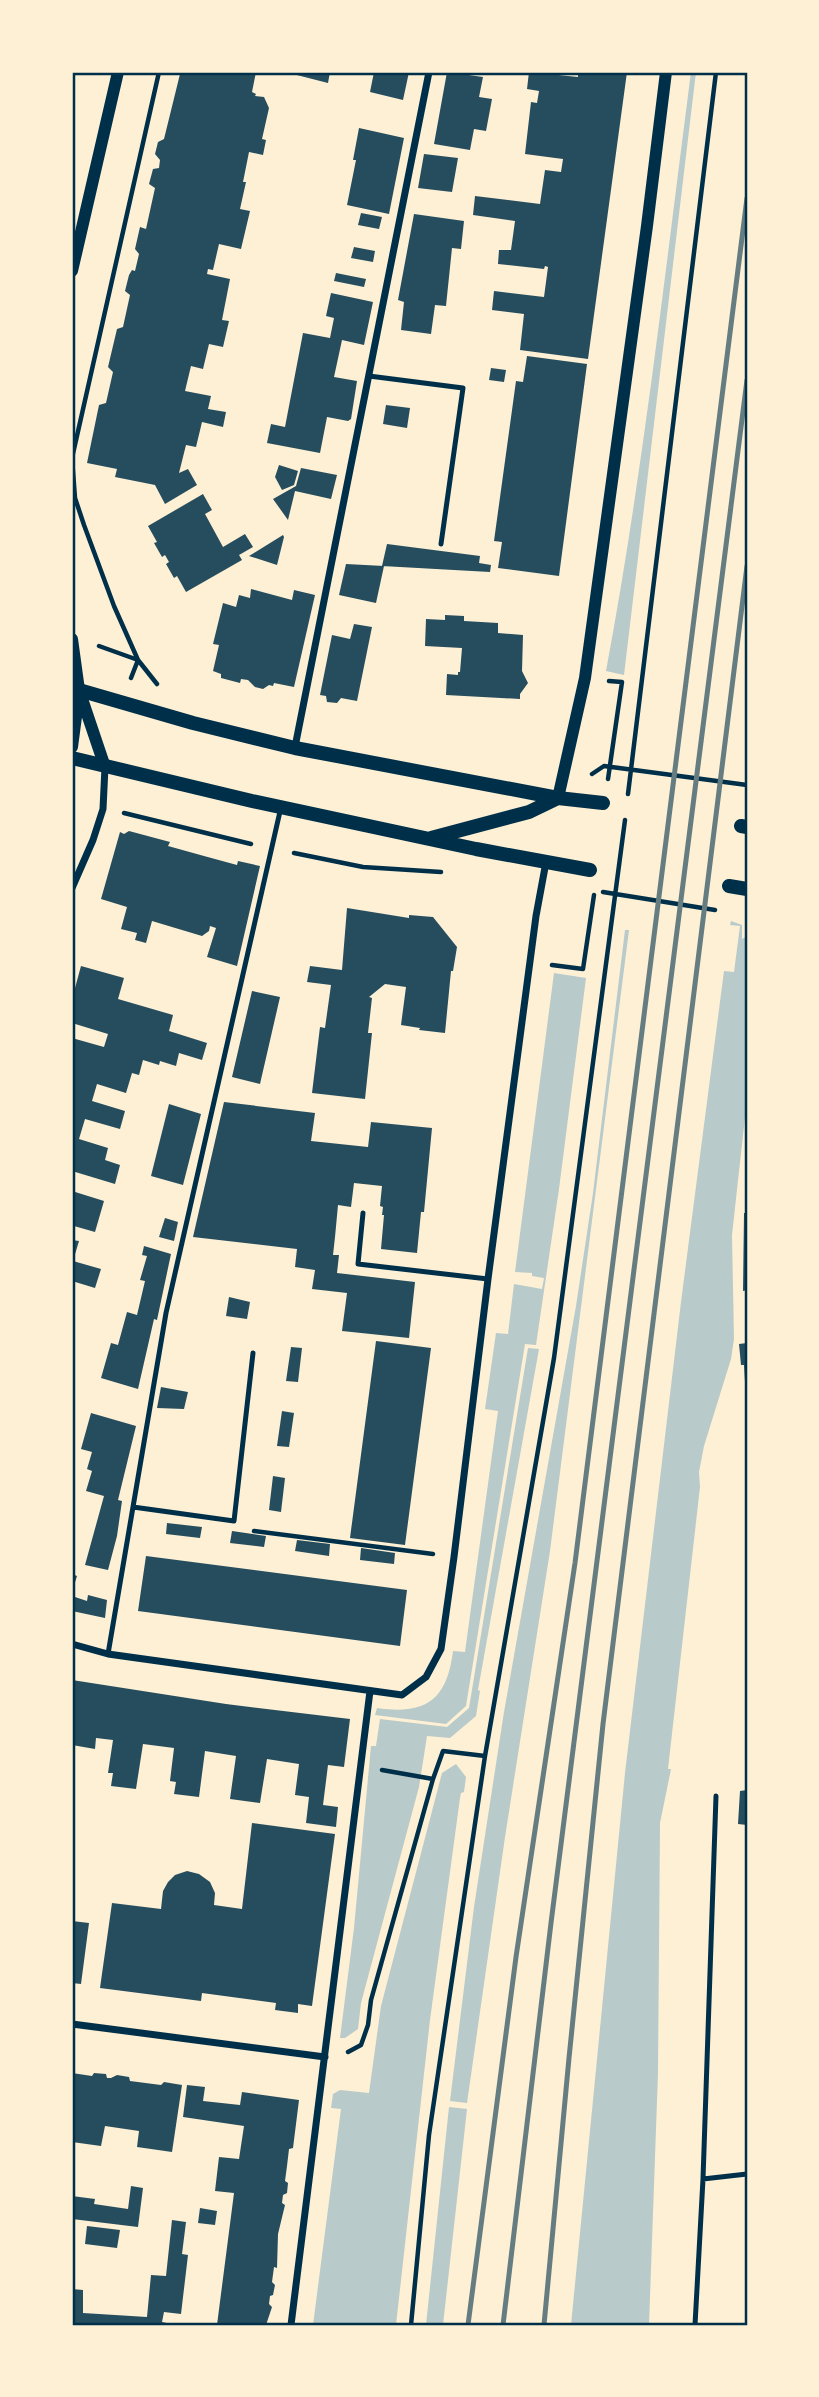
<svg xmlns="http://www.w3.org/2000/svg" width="819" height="2397" viewBox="0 0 819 2397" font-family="'Nunito Sans',sans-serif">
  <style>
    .green { fill: #b9caca }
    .building { fill: #264d5e }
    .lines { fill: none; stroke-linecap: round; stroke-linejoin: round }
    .path { stroke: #003049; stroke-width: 4.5 }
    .service { stroke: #003049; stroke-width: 5 }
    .minor { stroke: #003049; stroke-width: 7 }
    .tertiary { stroke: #003049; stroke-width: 12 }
    .secondary { stroke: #003049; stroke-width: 14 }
    .rail { stroke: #657d81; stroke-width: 5 }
    .neatline { fill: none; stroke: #003049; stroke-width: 2.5 }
  </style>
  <rect width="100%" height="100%" fill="#fdf0d5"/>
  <path class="green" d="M691 72H696L624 675 606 671C643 473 665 272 691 72Z
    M731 921 742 925V939L747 936V1099L732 1235 734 1339 731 1359 704 1446 699 1472 700 1487 668 1769H671L660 1823 658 2073 649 2325H571L625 1773 681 1302 724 971 734 972 740 926 730 925Z
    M625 930H629L550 1551 505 1837 467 2103 450 2101 474 1907 504 1712 576 1306 593 1193Z
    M554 973 586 978 559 1189 536 1345 525 1344 466 1706 446 1724 375 1715 377 1708C426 1715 447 1700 453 1651L465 1652 498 1411 485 1409 496 1333 508 1334 514 1284 542 1289 544 1278 532 1276V1273L515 1272Z
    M528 1348 539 1349 478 1690 480 1691 476 1716 450 1738 427 1736 419 1787 361 2003 358 2029 345 2038H340L354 1928 371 1746H376L380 1719 447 1727 469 1708Z
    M456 1764 466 1777 464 1792 461 1793 460 1798 430 2020 396 2325H313L341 2109 331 2108 333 2094 340 2090 369 2093 381 2006 442 1773Z
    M449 2107 467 2109 443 2325H426Z"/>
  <path class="building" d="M177 72H256L252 92 256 94 255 96 264 97 269 108 262 139 266 140 263 155 249 152 243 182H246L240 209 250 211 241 249 219 244 213 270 208 269 207 274 230 279 222 320 229 321 223 347 209 344 203 369 191 366 185 391 211 396 208 409 226 412 223 427 202 422 196 447 186 445 179 473 188 469 197 485 165 504 155 485 115 477 117 469 87 463 99 405 106 403 113 372 108 367 117 329 123 327 130 295 125 291 129 275 132 270 135 271 139 254 135 249 140 227 146 229 155 188 149 184 153 169 159 168 160 160 155 154 158 142 164 139 180 74Z
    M285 72H330L328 83Z
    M374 72H409L403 100 370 92Z
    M447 72 483 77 479 97 492 99 486 131 474 129 470 150 434 144Z
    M529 72 578 77V72H627L588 359 520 350 524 314 492 310 494 291 544 297 548 267 545 266 544 269 498 264 499 250H511L515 221 473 215 475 196 540 204 545 170 561 172 563 159 525 154 531 102 537 103 539 91 527 89Z
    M359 128 404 138 389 214 347 205 356 160H353Z
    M424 154 458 158 452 192 418 188Z
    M361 213 382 217 379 229 358 225Z
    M414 214 464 221 461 249 452 248 446 306 435 305 431 334 401 330 404 302 398 300Z
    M354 247 375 251 373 262 351 258Z
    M336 273 366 279 364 287 334 281Z
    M331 293 373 302 364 345 342 340 334 377 357 381 351 419 348 421 327 417 320 453 267 443 271 424 285 427 303 333 330 338 334 318 326 316Z
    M527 356 587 364 559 576 498 568 502 542 494 541 516 381 523 382Z
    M491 368 506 370 504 382 489 380Z
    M386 405 410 408 407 428 383 424Z
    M279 465 298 471 294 485 282 490 275 477Z
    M301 468 337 475 331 499 295 491 288 520 273 499 296 486Z
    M203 494 212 510 205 514 223 547 245 534 253 547 239 555 242 560 186 592 177 576 174 578 166 564 169 562 165 555 162 557 154 543 157 542 148 526Z
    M283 535 284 537 277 565 249 556Z
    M387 544 480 556 479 563 491 565 490 572 382 566Z
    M346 564 384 566 376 603 339 595Z
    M251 589 292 600 294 590 315 595 294 687 274 683 273 686 269 685 263 689 255 687 248 680 241 679 240 683 221 678V674L213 671 219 645 213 644 223 603 236 607 239 595 250 598Z
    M445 615 464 616V621L498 623V633L523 635 522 671 528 683 520 694V699L446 695 447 674 458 675V672H460L462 648 425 646 426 619 445 620Z
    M354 624 372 627 357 701 341 698 337 703 327 702 326 696 320 695 332 635 350 639Z
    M129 831 170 842 168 846 204 856 237 865 238 861 260 866 237 966 207 957 216 928 210 926 209 931 202 936 152 921 146 943 135 940 137 933 121 929 127 907 101 899 120 832 124 834Z
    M347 908 409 918V915L433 917 457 947 453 971H451L445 1033 419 1030 420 1028 401 1025 406 987 385 984 369 997 372 998 368 1033H372L365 1099 312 1093 320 1027 325 1028 331 985 307 982 310 966 342 970Z
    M81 966 124 978 118 999 173 1015 169 1031 207 1043 202 1060 179 1053 176 1066 160 1061 159 1065 143 1060 139 1075 132 1073 126 1093 97 1084 92 1101 125 1111 120 1129 85 1119 79 1139 108 1148 105 1160 120 1165 115 1184 72 1171V1038L104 1047 108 1034 72 1023V999Z
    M252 991 280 997 260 1084 232 1077Z
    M224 1102 315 1113 311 1141 368 1147 371 1122 432 1128 424 1212H421L417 1253 381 1249 384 1215H382L383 1207 380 1206 382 1186 354 1183 351 1207 338 1205 335 1237 333 1255H339L337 1273 415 1282 409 1338 342 1331 347 1293 312 1289 315 1270 295 1267 297 1249 193 1237Z
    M169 1104 201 1114 183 1185 151 1176Z
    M72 1191 104 1201 95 1232 74 1226 72 1230Z
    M744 1213H747V1290L743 1291Z
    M165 1218 178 1222 174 1241 159 1237Z
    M72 1240 79 1241 73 1261 101 1269 95 1288 72 1281Z
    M144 1246 171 1254 157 1320 154 1319 138 1389 101 1378 111 1343 118 1345 127 1312 137 1315 145 1281 140 1280 147 1256 142 1255Z
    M229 1297 250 1302 247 1319 226 1316Z
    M376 1341 431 1348 405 1545 350 1538Z
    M747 1343V1382H745L744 1365H741L739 1344Z
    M291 1347 302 1348 298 1382 286 1381Z
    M161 1387 188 1392 184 1409 157 1408Z
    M282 1411 294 1413 289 1447 277 1446Z
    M91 1413 136 1426 118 1500 122 1501 117 1536 108 1570 85 1565 104 1496 86 1491 92 1471 87 1469 92 1452 81 1449Z
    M273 1476 285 1478 281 1512 269 1510Z
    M167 1523 202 1527 200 1538 166 1534Z
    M232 1531 266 1536 264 1547 230 1543Z
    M297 1540 330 1544 329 1556 295 1551Z
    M361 1548 395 1553 394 1564 360 1560Z
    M146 1556 407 1590 400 1646 138 1611Z
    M72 1574 77 1576 72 1592Z
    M88 1595 107 1600 105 1618 72 1611V1596L87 1601Z
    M72 1680 226 1704 350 1719 344 1767 328 1765 323 1805 338 1807 336 1827 306 1823 309 1797 295 1795 299 1764 267 1759 260 1803 230 1799 236 1756 205 1751 199 1797 174 1794 176 1782 170 1781 174 1748 143 1744 136 1789 111 1786 113 1773H108L113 1740 96 1738 95 1749 72 1745Z
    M747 1790V1825L738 1824 740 1791Z
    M252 1823 335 1834 312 2006 298 2004V2013L275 2010 276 2003 202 1993 201 2001 100 1988 112 1903 161 1909 163 1891 168 1882 175 1875 187 1871 199 1874 210 1882 215 1893 214 1905 242 1909Z
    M72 1921 89 1923 81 1984 72 1983Z
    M72 2073 92 2076 94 2073 106 2074 107 2078H111L117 2075 129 2077 130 2081 161 2085 164 2082 182 2085 172 2152 137 2147 139 2131 105 2126 101 2146 72 2142Z
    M187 2085 205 2087 203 2101 240 2105 242 2092 299 2100 293 2148 289 2149 287 2166 285 2181 288 2183 287 2193 283 2195 282 2203 285 2205 278 2234 277 2268 274 2267 272 2282 275 2285 273 2295 270 2296 269 2304 272 2307 266 2325H217L234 2193 215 2191 219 2157 239 2159 244 2126 183 2117Z
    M131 2186 143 2188 138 2227 72 2219V2196L95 2199 94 2204 128 2209Z
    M200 2208 217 2211 215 2225 198 2223Z
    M172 2220 186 2222 182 2254 188 2255 181 2314 164 2312 162 2322 176 2325H72V2289L83 2290V2313L147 2317 151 2275 166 2276Z
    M87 2226 120 2230 117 2248 85 2244Z"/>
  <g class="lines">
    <path class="path" d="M99 646 138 660 157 684
      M131 678 138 660 114 606 84 525 75 498 72 458 159 72
      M592 774 604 766 747 785
      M608 779 622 682 609 681
      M628 794 716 72
      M124 813 251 844
      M294 853 363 867 441 872
      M603 892 715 910
      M552 965 583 969 594 895
      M254 1531 433 1554
      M382 1770 433 1779
      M348 2052 361 2045 368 2025 371 2000 433 1779 443 1751 485 1756
      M411 2325 429 2135 485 1756 554 1358 625 820"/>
    <path class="service" d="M369 376 463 388 441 544
      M363 1213 358 1264 488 1279
      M133 1507 234 1521 253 1353
      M108 1654 166 1313 281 807
      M703 2179 747 2174
      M695 2325 703 2179 716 1796"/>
    <path class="minor" d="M295 747 429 72
      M72 888 93 840 103 809 105 767
      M72 1644 108 1654 402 1695 426 1677 441 1649 454 1557 488 1279 536 916 546 862
      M72 2024 325 2057
      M291 2325 370 1691"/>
    <path class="tertiary" d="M72 271 118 72
      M72 639 79 690 105 767
      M72 747 79 694
      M558 798 585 678 647 226 666 72"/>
    <path class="secondary" d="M72 688 193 723 295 748 558 798 603 803
      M72 758 252 801 476 849 590 870
      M741 826 747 827
      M431 838 529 812 558 798
      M729 886 747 889"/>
    <path class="rail" d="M468 2325 516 1957 575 1563 747 198
      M503 2325 551 1923 747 380
      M544 2325 569 2058 603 1724 747 566"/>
  </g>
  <rect width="819" height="2397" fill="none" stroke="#fdf0d5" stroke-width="147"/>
  <rect x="74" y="74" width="672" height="2250" class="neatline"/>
</svg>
